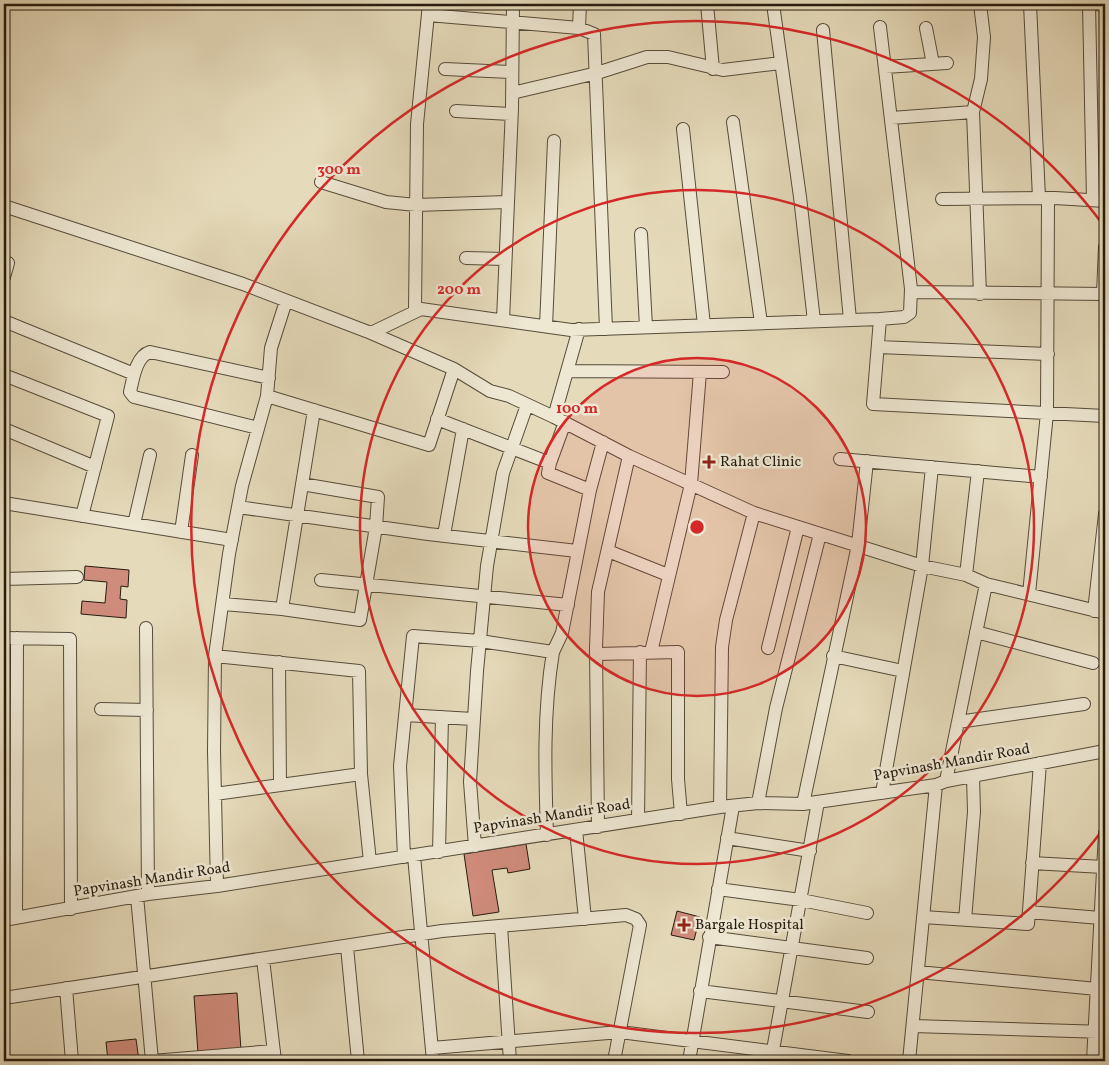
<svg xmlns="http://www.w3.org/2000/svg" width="1109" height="1065" viewBox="0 0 1109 1065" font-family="Vollkorn,serif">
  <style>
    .building { fill: #cf8b7b; stroke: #261c0f }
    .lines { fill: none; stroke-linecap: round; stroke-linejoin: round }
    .minor-casing { stroke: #564c3a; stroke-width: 14 }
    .minor { stroke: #eee7d2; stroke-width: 12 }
    .ring { fill: none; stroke: #d62828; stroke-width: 2.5 }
    .poi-dot { fill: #8f2418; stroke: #eee7d2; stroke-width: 2 }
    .labels { text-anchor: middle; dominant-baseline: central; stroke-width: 5; stroke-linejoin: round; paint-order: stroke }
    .poi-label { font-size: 15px; fill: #261c0f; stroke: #eee7d2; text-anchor: start }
    .street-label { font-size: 15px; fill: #261c0f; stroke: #eee7d2 }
    .centre { fill: #d62828; stroke: #eee7d2; stroke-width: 2.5 }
    .ring-label { font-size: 15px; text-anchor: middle; font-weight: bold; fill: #d62828; stroke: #eee7d2; stroke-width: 5; stroke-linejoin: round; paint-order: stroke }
  </style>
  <rect width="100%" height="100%" fill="#e5daba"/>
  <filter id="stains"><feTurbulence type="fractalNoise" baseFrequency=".004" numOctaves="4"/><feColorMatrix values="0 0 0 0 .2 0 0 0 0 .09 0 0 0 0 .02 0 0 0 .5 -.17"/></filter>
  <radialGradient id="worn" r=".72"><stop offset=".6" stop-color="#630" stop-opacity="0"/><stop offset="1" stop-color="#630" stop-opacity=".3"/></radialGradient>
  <path class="building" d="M85 566 129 570 128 587 121 586 120 599 127 600 126 618 81 614 82 601 105 603 107 582 84 580Z
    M526 844 530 869 508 873 507 868 492 870 499 912 473 916 464 854Z
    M677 911 700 917 694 940 671 935Z
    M237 993 241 1050 198 1053 194 996Z
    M136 1039 139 1061H108L106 1042Z"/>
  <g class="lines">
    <g class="minor-casing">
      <path id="minor" d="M707 4 713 69
        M773 4 800 197 814 321
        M1030 4 1039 198
        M1089 4 1093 200
        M1096 4 1105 5
        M428 15 579 28 594 34 606 329
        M579 28 580 4
        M926 28 933 64
        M823 30 850 320
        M885 67 947 63
        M445 69 512 72
        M512 93 597 73 647 57H668L723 70 781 63
        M456 111 511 114
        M891 118 973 112
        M733 122 761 323
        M683 129 704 325
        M321 182 386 202 416 205 507 202
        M942 199 1055 198 1105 201
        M4 206 243 284 371 333 454 369 490 391 509 396 554 417 629 456 754 513 922 566 966 575 986 584 1105 613
        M641 234 646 327
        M466 258 505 259
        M4 277 8 263
        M911 292 1105 294
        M980 294 973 112 981 79 984 37 980 4
        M1103 294 1105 247
        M415 311 417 124 429 4
        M880 319 904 317 910 313 911 289 880 27
        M503 320 512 108 513 4
        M4 321 134 374
        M546 326 554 141
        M371 333 421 309 571 330 880 319 873 404 1105 416
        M878 347 1048 354
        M567 371 723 372
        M4 375 108 416 82 516
        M267 396 429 445 454 369
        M554 417 579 329
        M437 419 550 463 565 422
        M258 428 134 397 130 392C133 379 136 356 150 352L269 378
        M4 429 95 467
        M840 459 1041 477
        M550 463 548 473 590 490
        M4 503 232 540
        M238 507 428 534 577 551
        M134 524 150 455
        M181 532 192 455
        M444 535 463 429
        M608 551 668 575
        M966 575 978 471
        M4 579 77 577
        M321 580 568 605
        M1029 594 1047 413 1048 199
        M223 604 282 609 360 620 376 527 378 497 302 484
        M282 609 314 410
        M1094 611 1105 514
        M146 628 148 894
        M976 632 1093 663
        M4 638 70 639 71 909
        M768 648 798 527
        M553 652 562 633 590 490 603 442
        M651 652 691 484 700 372
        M597 654 678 652V779L681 814
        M833 656 903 671
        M279 662 280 785
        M101 709 147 710
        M405 715 473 719
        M958 722 1084 704
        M361 774 370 862
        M946 781 986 584
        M882 793 922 566 932 467
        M215 794 361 774 359 671 215 656
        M758 803 776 708 820 534
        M803 804 858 545 867 461
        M720 807 722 647 726 620 754 513
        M638 820 640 652
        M598 827 596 648 598 592 629 456
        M576 830 585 919
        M727 838 810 851
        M475 846 470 782 477 671 487 566 503 473 527 405
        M439 852 442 717
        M414 856 433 1061
        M404 857 400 766 413 636 480 641 553 652C543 712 545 774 547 835
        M1032 863 1103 867
        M217 886 214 751 215 656 229 554 242 486 267 396 271 348 286 301
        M718 889 801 900 867 913
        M137 896 152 1061
        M1029 912 1100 918
        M923 917 1028 924 1040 763
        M16 918 17 638
        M4 920 148 894 217 886 720 807 758 803 803 804 936 785 946 781 1105 751
        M965 920 974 812 973 776
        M501 926 510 1061
        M709 937 867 958
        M347 947 358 1061
        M263 959 275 1061
        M918 972 1097 989
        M66 988 72 1061
        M700 991 868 1012
        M4 998 442 931 626 915 636 919 640 925 614 1061
        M913 1026 1105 1032
        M432 1048 620 1032 848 1061
        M152 1061 274 1051
        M689 1061 733 806
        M771 1061 818 802
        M909 1061 936 785
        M1093 1061 1105 833"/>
    </g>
    <use href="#minor" class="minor"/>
  </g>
  <circle cx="697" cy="527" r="169" fill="#d62828" fill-opacity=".12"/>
  <g class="ring">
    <circle cx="697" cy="527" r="169"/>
    <circle cx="697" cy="527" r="337"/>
    <path d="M1104 828A506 506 0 1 1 1104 226"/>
  </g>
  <g class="poi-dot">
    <path d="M706.5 454.5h5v5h5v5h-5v5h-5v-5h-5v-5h5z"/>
    <path d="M681.5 917.5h5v5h5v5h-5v5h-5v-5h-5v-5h5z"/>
  </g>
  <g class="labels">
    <g class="poi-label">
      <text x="720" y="462">Rahat Clinic</text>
      <text x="695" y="925">Bargale Hospital</text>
    </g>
    <g class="street-label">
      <text transform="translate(952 763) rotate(-10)">Papvinash Mandir Road</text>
      <text transform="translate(552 817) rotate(-9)">Papvinash Mandir Road</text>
      <text transform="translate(152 880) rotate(-9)">Papvinash Mandir Road</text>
    </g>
  </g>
  <circle cx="697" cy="527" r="8" class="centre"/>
  <g class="ring-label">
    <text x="339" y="174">300 m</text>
    <text x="459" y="294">200 m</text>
    <text x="577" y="413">100 m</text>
  </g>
  <rect width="1109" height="1065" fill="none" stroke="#e5daba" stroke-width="20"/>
  <rect x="5" y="5" width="1099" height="1055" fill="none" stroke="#261c0f" stroke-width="2.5"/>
  <rect x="10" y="10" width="1089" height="1045" fill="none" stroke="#261c0f"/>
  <rect width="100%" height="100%" filter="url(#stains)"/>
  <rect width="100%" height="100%" fill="url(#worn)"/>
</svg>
